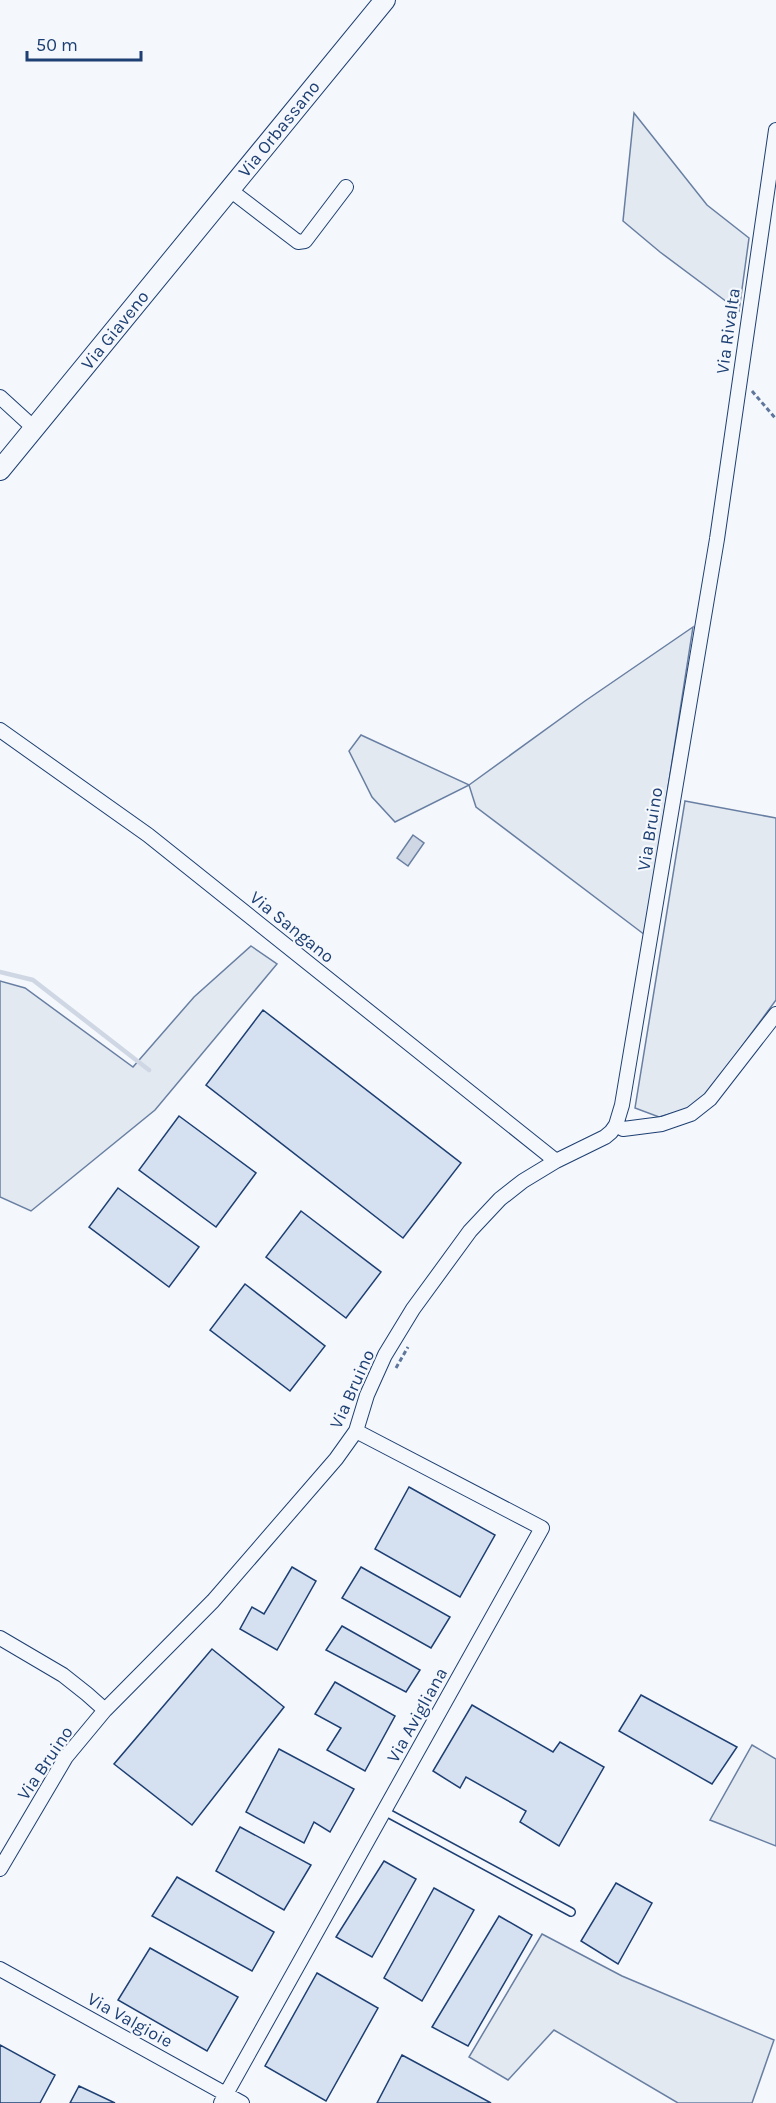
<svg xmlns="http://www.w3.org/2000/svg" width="776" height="2103" viewBox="0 0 776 2103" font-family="Karla,sans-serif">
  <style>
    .green { fill: #e3e9f0; stroke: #687fa3; stroke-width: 1.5 }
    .water { fill: #cfd7e4; stroke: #687fa3; stroke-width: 1.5 }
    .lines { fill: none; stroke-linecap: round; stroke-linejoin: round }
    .stream { stroke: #cfd7e4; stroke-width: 4.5 }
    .building { fill: #d5e0f0; stroke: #1d3f73; stroke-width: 1.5 }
    .service-casing { stroke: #1d3f73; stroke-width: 10 }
    .minor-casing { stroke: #1d3f73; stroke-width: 16 }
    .secondary-casing { stroke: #1d3f73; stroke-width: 22 }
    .path { stroke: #5e769c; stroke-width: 3; stroke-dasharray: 4.5 3; stroke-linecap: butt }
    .service { stroke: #f4f7fb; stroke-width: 7 }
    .minor { stroke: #f4f7fb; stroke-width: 14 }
    .secondary { stroke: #f4f7fb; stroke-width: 20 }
    .labels { text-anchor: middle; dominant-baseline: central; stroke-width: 4.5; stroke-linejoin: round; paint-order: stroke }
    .street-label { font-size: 18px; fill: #1d3f73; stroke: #f4f7fb }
  </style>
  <rect width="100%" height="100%" fill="#f4f7fb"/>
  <path class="green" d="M634 113 707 205 749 238 739 311 660 252 623 221Z
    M693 627 645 935 476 807 469 785 395 822 372 797 349 751 361 735 469 785 585 701Z
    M685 801 776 818V1000L706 1095 688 1109 659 1117 635 1108Z
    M251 946 277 964 155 1110 31 1211 0 1197V981L25 988 133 1067 194 997Z
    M752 1745 776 1759V1846L710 1820Z
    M542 1934 622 1976 774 2040 752 2103H678L554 2030 508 2080 469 2057Z"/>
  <path class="water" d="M413 835 424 843 408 866 397 858Z"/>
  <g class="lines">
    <path class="stream" d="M0 972 33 980 149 1070"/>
  </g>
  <path class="building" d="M263 1010 461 1163 403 1238 206 1085Z
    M179 1116 256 1173 216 1227 139 1170Z
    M118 1188 199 1247 169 1287 89 1227Z
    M301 1211 381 1272 346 1318 266 1257Z
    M245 1284 325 1346 290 1391 210 1330Z
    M409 1487 495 1535 460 1597 375 1549Z
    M292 1567 316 1581 277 1650 240 1629 252 1607 264 1614Z
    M361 1567 450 1617 431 1648 342 1598Z
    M342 1626 420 1670 406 1692 326 1650Z
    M212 1649 284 1707 192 1825 114 1764Z
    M335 1682 395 1716 365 1771 327 1750 341 1728 315 1714Z
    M641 1695 737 1747 712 1784 619 1731Z
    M472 1705 553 1752 560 1742 604 1767 559 1846 520 1822 526 1811 466 1777 460 1788 433 1771Z
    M279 1749 354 1789 330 1832 314 1822 304 1843 246 1812Z
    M240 1827 311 1865 284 1910 216 1871Z
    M384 1861 416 1879 372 1957 336 1937Z
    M177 1877 274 1932 252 1971 152 1916Z
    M616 1883 652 1903 618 1964 581 1941Z
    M434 1888 474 1910 422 2001 384 1978Z
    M499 1916 532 1935 468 2046 432 2027Z
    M150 1948 238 1997 207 2051 118 2000Z
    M317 1973 378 2008 326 2101 265 2066Z
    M0 2045 55 2075 40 2103H0Z
    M402 2055 491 2103H377Z
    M79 2086 115 2103H70Z"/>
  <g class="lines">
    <g class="service-casing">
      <path id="service" d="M384 1811 571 1912"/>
    </g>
    <g class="minor-casing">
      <path id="minor" d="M230 190 298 242 305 241 346 187
        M0 397 34 428
        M0 730 148 835 556 1161
        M616 1125 622 1105 717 539 776 130
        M0 1638 63 1675 87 1694 105 1710
        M0 1869 66 1757 105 1710 213 1601 336 1459 356 1431 367 1395 385 1355 413 1309 470 1231 500 1199 523 1181 556 1161 605 1137 611 1132 616 1125 623 1129 631 1128 662 1124 691 1114 710 1099 776 1014
        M0 1969 242 2103
        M221 2103 542 1528 356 1431"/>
    </g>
    <g class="secondary-casing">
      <path id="secondary" d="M0 470 385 0"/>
    </g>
    <path class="path" d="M752 391 776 419
      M396 1368 408 1347"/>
    <use href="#service" class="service"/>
    <use href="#minor" class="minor"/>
    <use href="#secondary" class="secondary"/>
  </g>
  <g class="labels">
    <g class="street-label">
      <text transform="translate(279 129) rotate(-51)">Via Orbassano</text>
      <text transform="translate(115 330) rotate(-51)">Via Giaveno</text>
      <text transform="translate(728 331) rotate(-82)">Via Rivalta</text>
      <text transform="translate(650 829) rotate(-81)">Via Bruino</text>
      <text transform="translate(292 927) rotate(39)">Via Sangano</text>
      <text transform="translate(352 1389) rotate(-66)">Via Bruino</text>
      <text transform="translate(417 1715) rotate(-61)">Via Avigliana</text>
      <text transform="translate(45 1763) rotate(-56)">Via Bruino</text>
      <text transform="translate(130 2020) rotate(29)">Via Valgioie</text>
    </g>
  </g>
  <path d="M27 51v9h114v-9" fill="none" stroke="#1d3f73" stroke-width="3"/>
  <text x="36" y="51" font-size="18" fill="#1d3f73" stroke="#f4f7fb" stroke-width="4.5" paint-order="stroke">50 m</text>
</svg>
